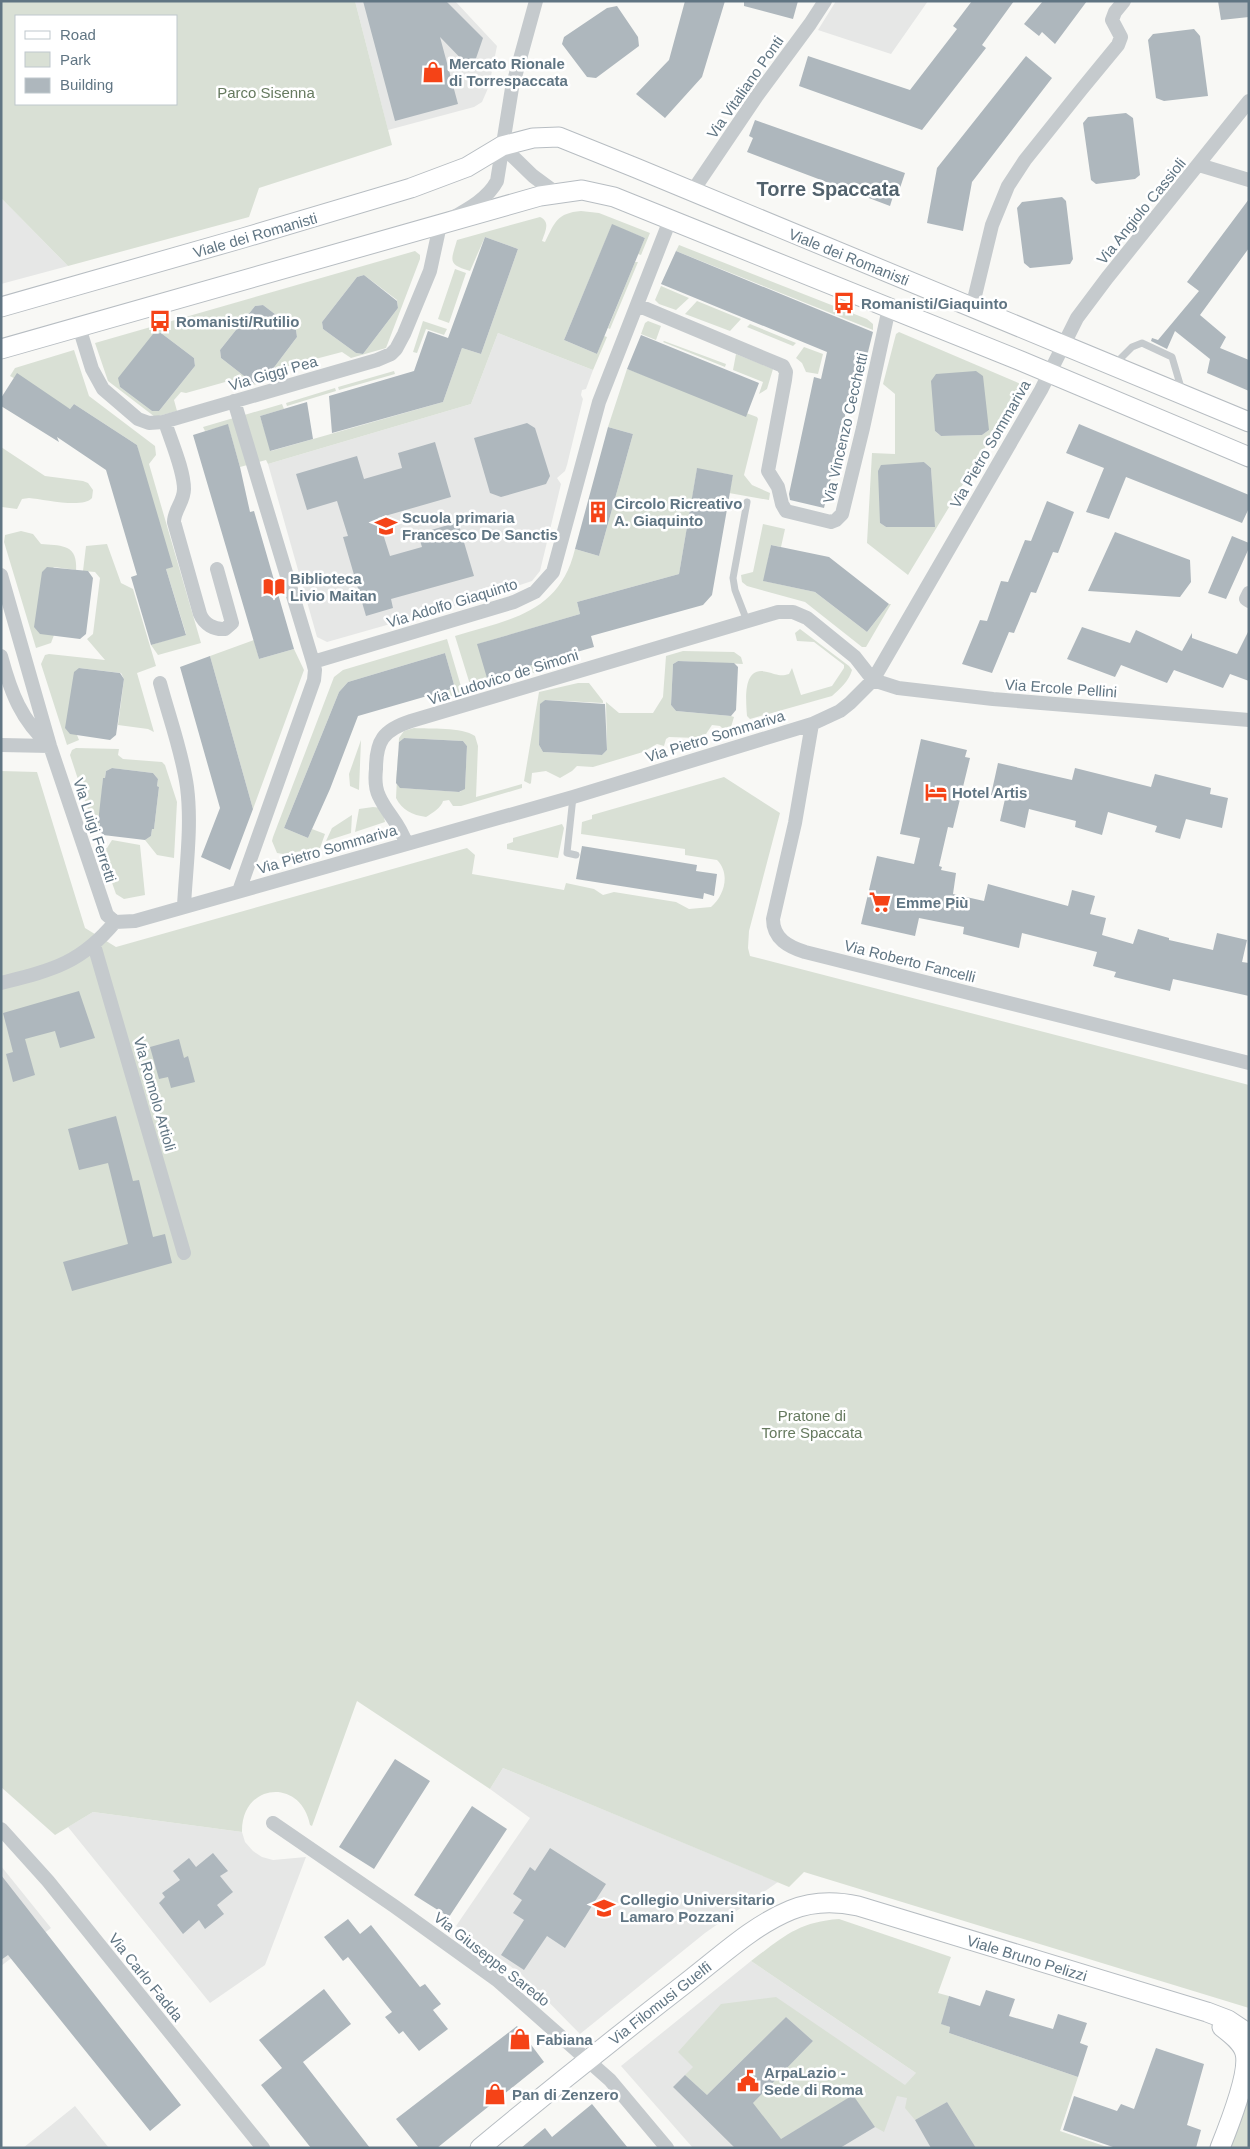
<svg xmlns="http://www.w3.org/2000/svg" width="1250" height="2149" viewBox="0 0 1250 2149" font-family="Arial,sans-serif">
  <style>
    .built { fill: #e6e7e6 }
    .green { fill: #d9e0d5; fill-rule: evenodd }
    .building { fill: #aeb7bd }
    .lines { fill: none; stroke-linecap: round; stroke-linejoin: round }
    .secondary-casing { stroke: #b7bdc2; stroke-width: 21 }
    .lane { stroke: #c5cacd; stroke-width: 7 }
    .street { stroke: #c5cacd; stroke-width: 14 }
    .secondary { stroke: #fff; stroke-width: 19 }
    .labels { text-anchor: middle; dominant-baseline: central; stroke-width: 5; stroke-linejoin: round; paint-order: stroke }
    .poi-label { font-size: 15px; font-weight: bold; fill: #607583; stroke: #fff; text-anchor: start }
    .street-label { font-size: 15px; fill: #607583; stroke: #fff }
    .park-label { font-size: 15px; fill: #667a5f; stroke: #fff }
    .district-label { font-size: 20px; font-weight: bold; fill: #52626d; stroke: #fff }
  </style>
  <rect width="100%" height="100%" fill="#f8f8f5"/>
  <path class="built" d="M355 1H455L497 46 489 86 482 102 474 107 388 130Z
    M836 1H928L891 54 818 30Z
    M1 198 68 266 1 284Z
    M498 333 593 370 586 389 582 390 581 395 583 399 567 465 565 471 557 478 561 484 540 571 532 581 505 590 500 587 488 591 485 597 327 642 317 637 268 464 471 404Z
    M503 1768 754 1872 778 1882 705 1933 580 2034 522 1975 456 1926 530 1818 490 1789Z
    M93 1812 242 1832 245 1842 253 1851 262 1857 273 1860 306 1857 265 1965 210 2003 68 1827Z
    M1 1866 51 1928 1 1966Z
    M751 1961 916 2073 941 2091 977 2148H693L621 2066Z
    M75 2106 109 2148H23Z"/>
  <path class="green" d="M1 1H355L392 145 259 188 249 217 68 266 1 198ZM176 16V104H16V16Z
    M581 211 599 213 650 233 641 255 638 254 645 238 612 225 564 340 597 354 604 336 607 337 593 370 498 333 471 404 268 464 266 460 255 463 241 416 282 404 284 409 260 416 271 451 443 402 462 348 481 354 518 249 485 237 470 271C447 264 451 261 457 240L540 217C551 222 545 232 542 241L545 242C555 222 557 213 581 211Z
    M679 245 867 319 873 324V330L676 251Z
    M415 251 420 255V259L386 348 351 358 342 352 281 368 275 370 277 378 246 387 236 379 186 393 181 392 174 400 177 411 155 417 108 381 95 343ZM364 275 397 300 398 308 363 354 356 353 323 329 322 322 357 277ZM263 305 296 330 297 337 263 382 253 383 221 358 220 350 255 306ZM161 333 194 358 195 366 159 411H152L120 387 119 378 154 334Z
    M635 262H638L610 329 608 328Z
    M455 269 466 273 449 323 438 319Z
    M661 286 689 298 676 310 659 304 655 300Z
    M697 301 741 319 730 331 685 314Z
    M423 321 447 329 444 335 426 329 417 353 413 352Z
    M648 321 661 326 656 340 641 334 645 323Z
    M750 324 796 343 793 346 747 327Z
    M899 332 1023 385 908 575 867 543 872 453 895 454V394L883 384 896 334ZM989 430 982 435 941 436 935 431ZM924 462 931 468 934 523 931 527H886L880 523Z
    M664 341 726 364 725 367 663 342Z
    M804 347 823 354 818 374 806 372 802 363 796 358Z
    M74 350 89 396 155 446 156 455 149 464 201 643 158 655 151 645 186 634 166 569 137 445 74 404 70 409 10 376 15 368Z
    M736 354 773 369 767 389 759 394 763 382 733 370Z
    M627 369 757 417 758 419 744 475 752 485 770 493 769 500 729 493 733 475 697 469 679 574 577 602 580 614 478 644 509 672 511 679 472 691 455 636C509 620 560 613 575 549L599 556 633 434 608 427Z
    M394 371 395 374 339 390 338 387Z
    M335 388 336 391 287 406 286 403Z
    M237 417 251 464 240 467 228 425 205 431 203 427Z
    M1 447 45 476 83 481 88 483 93 490 92 498C83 509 43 499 29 498L22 499 17 509 2 507Z
    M763 524 785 529 781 547 771 545 764 581 815 592 867 632 889 604H891L866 647H862L805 602 747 586 742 582 741 575 753 572Z
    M21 531 33 534 41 544C60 546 78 543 76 570L54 567 49 572 54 635 51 643 36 648 4 542 5 535Z
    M107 544 121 583 133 589 156 666 137 673 154 732 148 729 118 725 124 679 121 673 79 668 77 735 79 740 67 745 41 664 45 655 49 654 105 660 87 639 93 634 100 578 95 572 83 571 86 546Z
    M800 629 849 666 852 670C849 681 840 689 832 696L750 719 747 716C746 701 742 665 767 672 776 674 780 677 789 674L792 668 801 695 832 686 844 668V665L814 642 797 641 795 633Z
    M447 639 463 693 438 700 436 694 455 688 445 653 348 682 339 692 284 828 308 838 312 829 325 834 320 848 283 854 277 853 272 841 273 837 334 677 343 670Z
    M254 640 259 659 294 649 304 670 253 809 210 656Z
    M683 651 734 652 741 657 743 664 678 661 673 664 671 705 676 711 731 716 734 717 731 727 722 728 720 726 712 725 706 734 696 738 669 737 666 739 664 746 657 744 643 752 593 767 577 766 572 771 560 778 546 771 532 773 531 783 530 784 524 781 539 692 578 683H589L603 701V703L545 700 541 704 539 745 543 752 602 755 607 750 606 702 619 713H653L663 697 666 656Z
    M561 657 563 664 516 678 514 670Z
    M414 728C429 729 462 727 475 736L478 746 476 797 522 784V788L461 806H453L449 800 443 801C442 807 431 814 426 817 412 815 402 810 396 798L399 738 404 731ZM404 738 463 741 467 746 465 788 460 792 401 788 396 783 399 742Z
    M361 740 359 790 350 786 349 774Z
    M76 748 119 749 118 755 123 759 162 762 165 765 177 802 174 858 157 855 145 840 151 836 152 829H154L159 787 157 786 158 779 153 773 112 768 106 771 105 778H103L99 830 95 831 70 755 72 750Z
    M1 771 37 772 85 928 116 947 467 848 475 855 472 874 564 890 566 883 594 889 603 895 614 892 676 902 689 909 711 907C724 896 731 874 717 860L685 855V849L581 834 582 822 592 819V815L724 777 780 813 749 931 748 948 750 956 1249 1085V2008L804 1872 789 1887 503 1768 490 1789 357 1701 312 1826 310 1825C301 1777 241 1783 242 1832L93 1812 55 1835 1 1787Z
    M373 807 382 808 385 822 355 832 359 809Z
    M352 815 351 833 326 841 332 828Z
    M562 824 564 828 558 858 507 849V844L513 842V838Z
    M112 840 140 845 145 895 124 899 116 894 100 849 107 848Z
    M839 1919 951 1957 938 1993 949 1996 942 2024 950 2027 949 2033 1078 2077 1060 2131 1110 2148H976L947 2102 915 2120 905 2108 907 2098 897 2096 884 2132 875 2127 853 2096 776 2142 749 2107 813 2041 786 2017 707 2095 685 2075 693 2067 678 2052 721 2004 776 1997 905 2085 916 2073 751 1961C783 1937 798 1922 839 1919Z
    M1249 2092V2148H1226Z"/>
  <path class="building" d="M363 1H446L483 38 472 70 440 37 458 104 395 121Z
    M685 1H725L702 77 665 118 636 94 669 60Z
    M744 1H798L793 19 744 6Z
    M972 1H1014L982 45 986 48 922 130 799 86 808 56 910 90 957 29 953 26Z
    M1043 1H1087L1055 44 1042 32 1039 36 1024 24Z
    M1218 1H1249V17L1221 20Z
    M617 6 638 37 639 46 596 78 587 77 562 44 564 37 607 8Z
    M1194 29 1200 36 1208 96 1164 101 1156 98 1148 40 1153 34Z
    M1026 56 1052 78 972 182 963 231 927 223 937 168Z
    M1126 113 1133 118 1140 175 1135 179 1096 184 1091 180 1083 123 1088 117Z
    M755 120 905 173 899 191 895 190 890 206 747 152 753 138 749 136Z
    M1062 197 1066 201 1073 259 1070 264 1030 268 1024 263 1017 208 1022 202Z
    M1249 199V248L1200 315 1226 337 1220 348 1249 360V391L1207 373 1210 359 1175 331 1167 349 1151 341 1152 338 1158 340 1199 291 1187 282Z
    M612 224 645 238 597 354 564 340Z
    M485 237 518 249 481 354 462 348 443 402 332 433 329 396 414 371 428 331 448 338Z
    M676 251 873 332 857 396 850 394 824 508 790 500 789 494 814 377 821 379 827 352 661 284Z
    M364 275 397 301 398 308 363 354 356 353 323 329 322 322 357 277Z
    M263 305 296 330 297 337 263 382 253 383 221 358 220 350 255 306Z
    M161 333 194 358 195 366 159 411H152L120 387 118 378 153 334Z
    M641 335 759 383 746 417 627 369Z
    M976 371 983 376 989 430 982 435 941 436 935 431 931 381 936 374Z
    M17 373 70 409 74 404 137 445 173 567 166 569 186 635 151 645 131 577 137 575 106 470 57 437 59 442 1 406V398Z
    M307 402 313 439 270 451 260 416Z
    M527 423 535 428 550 476 546 484 501 497 490 493 474 438Z
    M228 424 240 467 250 512 254 511 294 649 259 659 193 435Z
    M1079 424 1249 495V508L1242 523 1126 477 1109 519 1086 512 1104 468 1066 453Z
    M608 427 633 434 599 556 575 549Z
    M435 442 451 497 378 518 390 556 422 547 418 534 458 522 474 576 391 599 393 608 366 616 343 537 348 536 337 501 307 510 296 474 357 456 364 479 402 468 398 453Z
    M924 462 931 468 935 527H886L880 523 878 471 881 465Z
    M697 468 733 475 712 595 703 605 591 636 594 647 487 678 477 644 580 614 577 602 679 574Z
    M1047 501 1074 512 1058 553 1053 552 1036 593 1031 592 1014 633 1009 632 992 673 962 664 980 620 987 621 1001 581 1008 582 1025 540 1031 541Z
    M1115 532 1190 560 1191 582 1180 597 1088 591Z
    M1232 536 1249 543V548L1226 599 1208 593Z
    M771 545 829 557 889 604 867 632 815 592 763 581Z
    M47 567 88 571 93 578 86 634 80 639 40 634 34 627 42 572Z
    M1082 627 1130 643 1136 630 1182 651 1192 633V638L1237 654 1249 630V681L1230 674 1223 688 1174 670 1167 683 1121 665 1115 677 1067 659Z
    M445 653 455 688 358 716 330 789 308 838 284 828 339 692 348 682Z
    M210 656 253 809 230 870 201 857 220 808 180 667Z
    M678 661 734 663 738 667 736 710 731 716 676 711 671 705 673 664Z
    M79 668 120 673 124 679 116 735 110 740 70 734 65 728 74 672Z
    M545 700 605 704 607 750 602 755 543 752 539 745 540 704Z
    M404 738 463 741 467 746 465 789 459 792 400 788 396 783 399 742Z
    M921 739 967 750 965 757 970 758 953 828 948 827 939 866 942 867 941 870 956 873 953 894 984 901 988 884 1068 906 1072 890 1095 896 1090 914 1106 918 1102 935 1133 944 1138 929 1169 938V940L1213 950 1217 933 1247 940 1242 962 1249 963V996L1173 979 1170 991 1114 977 1116 972 1093 966 1097 952 1022 933 1019 948 963 934 964 927 919 918 915 936 861 924 877 856 914 864 920 838 900 834Z
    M998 763 1072 780 1075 768 1151 787 1155 774 1211 788 1210 794 1228 798 1222 828 1186 819 1180 839 1155 832 1157 826 1108 812 1102 835 1075 827 1076 821 1029 809 1025 828 1000 821 1005 799 991 795Z
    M112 768 153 773 158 779 157 786 159 787 154 829H152L151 836 145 840 103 835 99 830 100 823H98L103 778H105L106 771Z
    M582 846 697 865 696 871 717 874 714 896 704 893 703 899 576 879Z
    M79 991 95 1038 60 1048 55 1031 25 1039 35 1075 13 1082 6 1054 13 1052 3 1013Z
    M179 1039 184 1058 188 1056 195 1082 171 1088 168 1077 159 1079 150 1047Z
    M116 1116 133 1181 139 1180 153 1237 165 1234 172 1263 72 1291 63 1262 128 1244 108 1163 79 1170 68 1129Z
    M395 1759 430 1781 374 1869 339 1847Z
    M472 1806 507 1829 449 1917 414 1895Z
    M550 1848 606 1884 565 1948 547 1936 524 1970 501 1955 524 1920 513 1913 522 1900 513 1894 530 1867 535 1871Z
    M213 1853 228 1871 220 1876 233 1892 217 1905 224 1914 205 1929 199 1920 183 1934 159 1903 165 1897 162 1893 180 1880 173 1871 189 1858 196 1867Z
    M1 1875 181 2105 150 2131 8 1955 1 1960Z
    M348 1919 360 1934 371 1925 420 1987 425 1984 441 2004 433 2010 448 2029 419 2051 403 2031 399 2034 385 2017 392 2012 348 1957 343 1961 324 1937Z
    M324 1989 351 2024 303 2062 370 2148H311L261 2085 282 2068 259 2040Z
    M986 1990 1015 1999 1009 2016 1053 2029 1058 2014 1087 2023 1080 2043 1088 2046 1078 2077 949 2033 950 2027 941 2024 949 1996 980 2006Z
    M786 2017 813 2041 753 2103 781 2139 853 2095 875 2127 840 2148H735L673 2087 685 2075 707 2095Z
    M517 2026 544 2062 437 2148H419L396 2119Z
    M1156 2048 1204 2064 1187 2125 1201 2130 1196 2148H1116L1063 2130 1074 2096 1117 2111 1121 2104 1134 2109Z
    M947 2102 976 2148H931L915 2120Z
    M592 2104 628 2148H521L545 2128 552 2137Z"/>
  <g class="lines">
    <g class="secondary-casing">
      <path id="secondary" d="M1 307 243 238 411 188 467 167 502 146 533 138 559 137 636 168 1249 422
        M1 349 540 196 582 190 614 197 1021 361 1249 457
        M480 2148C550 2090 620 2034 691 1979 722 1955 754 1925 791 1910 813 1901 835 1901 858 1906L1207 2012 1228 2020 1249 2034
        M1220 2148C1228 2128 1250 2073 1245 2053 1242 2042 1231 2034 1222 2027"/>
    </g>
    <path class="lane" d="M1115 364 1132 347 1142 343 1172 357 1182 391
      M747 502 733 578 735 590 747 621
      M573 797 567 853 576 855"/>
    <path class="street" d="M502 146 533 176 556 193
      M1199 165 1249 180
      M692 192 759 93 810 24 825 1
      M637 305 783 366 786 372 785 380 768 471 778 487 782 504 786 511 831 522 836 520 842 514 863 428 889 308
      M972 308 992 225 1008 186 1025 160 1081 90 1118 45 1121 37 1112 20 1115 12 1124 1
      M79 327 92 369 103 389 138 419 149 423 163 422 377 360 391 354 396 349 404 334 430 271 440 225C460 213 486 202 497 181L512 88 536 1
      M234 401 313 662
      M165 422C171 441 184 470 184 489 184 502 174 510 174 522L200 614C204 624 214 630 225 629L232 623 217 569
      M1 575 50 746 107 915 115 922
      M1249 593 1246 599 1249 601
      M1 656C11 693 21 720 50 746
      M160 683C169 717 182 751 187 787 192 826 186 867 184 906
      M812 724 795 823 773 919C773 939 789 947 805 952L1249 1063
      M1 745 50 746
      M406 843C399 822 387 814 379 796 375 788 375 778 376 769 376 741 383 730 411 721L778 612H793L807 618 855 657 873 680 898 688 993 699 1249 720
      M239 891 314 680 315 670 313 662 514 602 535 592 553 572 599 402 670 220
      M115 922 135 921 573 797 812 724 840 711 850 703 873 680 1041 390 1077 318 1107 278 1249 101
      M94 945 184 1253
      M1 983C52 970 80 964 115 922
      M273 1823 394 1906 497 1980 610 2080 667 2148
      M1 1829 48 1881 263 2148"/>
    <use href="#secondary" class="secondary"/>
  </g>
  <defs>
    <g id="shop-bare" transform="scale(1.725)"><path d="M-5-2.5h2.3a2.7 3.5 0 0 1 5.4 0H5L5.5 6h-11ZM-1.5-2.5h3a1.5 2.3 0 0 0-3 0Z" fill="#f54317" stroke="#fff" stroke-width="2.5" paint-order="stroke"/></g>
    <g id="bus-bare" transform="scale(1.725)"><path d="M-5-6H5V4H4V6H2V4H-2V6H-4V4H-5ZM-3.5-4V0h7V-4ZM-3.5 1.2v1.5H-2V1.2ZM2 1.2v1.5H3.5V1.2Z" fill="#f54317" stroke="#fff" stroke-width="2.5" paint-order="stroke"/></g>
    <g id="building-bare" transform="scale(1.725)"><path d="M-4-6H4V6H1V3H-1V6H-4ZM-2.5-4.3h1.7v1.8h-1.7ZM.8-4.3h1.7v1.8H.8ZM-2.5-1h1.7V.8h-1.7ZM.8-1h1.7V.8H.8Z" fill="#f54317" stroke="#fff" stroke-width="2.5" paint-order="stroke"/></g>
    <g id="school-bare" transform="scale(1.725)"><path d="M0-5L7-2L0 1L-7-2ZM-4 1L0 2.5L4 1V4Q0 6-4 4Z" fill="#f54317" stroke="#fff" stroke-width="2.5" paint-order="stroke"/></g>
    <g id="library-bare" transform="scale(1.725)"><path d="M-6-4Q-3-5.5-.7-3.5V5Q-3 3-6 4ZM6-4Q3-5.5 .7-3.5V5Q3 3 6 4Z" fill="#f54317" stroke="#fff" stroke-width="2.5" paint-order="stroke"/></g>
    <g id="hotel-bare" transform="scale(1.725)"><path d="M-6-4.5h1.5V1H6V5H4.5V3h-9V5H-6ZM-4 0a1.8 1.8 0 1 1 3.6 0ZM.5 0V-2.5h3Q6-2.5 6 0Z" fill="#f54317" stroke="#fff" stroke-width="2.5" paint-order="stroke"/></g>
    <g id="supermarket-bare" transform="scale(1.725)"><path d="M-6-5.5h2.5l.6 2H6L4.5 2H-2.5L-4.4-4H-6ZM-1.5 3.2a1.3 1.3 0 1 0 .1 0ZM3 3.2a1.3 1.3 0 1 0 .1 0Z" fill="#f54317" stroke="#fff" stroke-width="2.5" paint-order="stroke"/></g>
    <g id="university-bare" transform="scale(1.725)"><path d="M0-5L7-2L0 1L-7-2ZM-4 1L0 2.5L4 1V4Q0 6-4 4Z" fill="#f54317" stroke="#fff" stroke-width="2.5" paint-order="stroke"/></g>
    <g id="civic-bare" transform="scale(1.725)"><path d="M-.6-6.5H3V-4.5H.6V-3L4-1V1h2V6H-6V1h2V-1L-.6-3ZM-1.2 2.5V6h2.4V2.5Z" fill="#f54317" stroke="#fff" stroke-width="2.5" paint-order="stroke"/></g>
  </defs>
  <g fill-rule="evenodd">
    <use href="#shop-bare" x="433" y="72"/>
    <use href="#bus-bare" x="844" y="303"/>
    <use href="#bus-bare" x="160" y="321"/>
    <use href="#building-bare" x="598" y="512"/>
    <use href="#school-bare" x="386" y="526"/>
    <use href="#library-bare" x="274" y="587"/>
    <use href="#hotel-bare" x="936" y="792"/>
    <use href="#supermarket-bare" x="880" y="902"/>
    <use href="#university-bare" x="604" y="1908"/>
    <use href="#shop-bare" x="520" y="2039"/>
    <use href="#civic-bare" x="748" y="2081"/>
    <use href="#shop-bare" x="495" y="2094"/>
  </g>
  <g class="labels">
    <g class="poi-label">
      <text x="449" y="63">Mercato Rionale<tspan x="449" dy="17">di Torrespaccata</tspan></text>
      <text x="861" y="303">Romanisti/Giaquinto</text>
      <text x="176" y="321">Romanisti/Rutilio</text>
      <text x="614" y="503">Circolo Ricreativo<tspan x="614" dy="17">A. Giaquinto</tspan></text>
      <text x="402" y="517">Scuola primaria<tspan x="402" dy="17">Francesco De Sanctis</tspan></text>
      <text x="290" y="578">Biblioteca<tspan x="290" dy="17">Livio Maitan</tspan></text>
      <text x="952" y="792">Hotel Artis</text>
      <text x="896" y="902">Emme Più</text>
      <text x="620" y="1899">Collegio Universitario<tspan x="620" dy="17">Lamaro Pozzani</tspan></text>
      <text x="536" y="2039">Fabiana</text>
      <text x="764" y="2072">ArpaLazio -<tspan x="764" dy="17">Sede di Roma</tspan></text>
      <text x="512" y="2094">Pan di Zenzero</text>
    </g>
    <g class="street-label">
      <text transform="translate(745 87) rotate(-55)">Via Vitaliano Ponti</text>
      <text transform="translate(1141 211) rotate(-51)">Via Angiolo Cassioli</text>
      <text transform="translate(255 235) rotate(-16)">Viale dei Romanisti</text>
      <text transform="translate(849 257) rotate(22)">Viale dei Romanisti</text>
      <text transform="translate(273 373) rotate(-16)">Via Giggi Pea</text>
      <text transform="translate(845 428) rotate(-77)">Via Vincenzo Cecchetti</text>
      <text transform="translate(990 444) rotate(-60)">Via Pietro Sommariva</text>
      <text transform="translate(452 603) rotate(-17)">Via Adolfo Giaquinto</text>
      <text transform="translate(503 677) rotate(-17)">Via Ludovico de Simoni</text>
      <text transform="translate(1061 688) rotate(4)">Via Ercole Pellini</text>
      <text transform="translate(715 736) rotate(-17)">Via Pietro Sommariva</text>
      <text transform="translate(95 830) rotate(72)">Via Luigi Ferretti</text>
      <text transform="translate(327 849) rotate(-16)">Via Pietro Sommariva</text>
      <text transform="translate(910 961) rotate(14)">Via Roberto Fancelli</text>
      <text transform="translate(155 1094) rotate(74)">Via Romolo Artioli</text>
      <text transform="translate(1027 1958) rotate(17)">Viale Bruno Pelizzi</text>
      <text transform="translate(492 1959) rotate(38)">Via Giuseppe Saredo</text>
      <text transform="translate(146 1977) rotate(51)">Via Carlo Fadda</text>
      <text transform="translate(660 2003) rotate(-38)">Via Filomusi Guelfi</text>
    </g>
    <g class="park-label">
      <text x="266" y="92">Parco Sisenna</text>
      <text x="812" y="1415">Pratone di<tspan x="812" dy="17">Torre Spaccata</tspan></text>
    </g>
    <g class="district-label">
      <text x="828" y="189">Torre Spaccata</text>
    </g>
  </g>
  <rect width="1250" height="2149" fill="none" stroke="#607583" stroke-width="5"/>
  <rect x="15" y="15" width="162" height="90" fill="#ffffff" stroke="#bfc8cd"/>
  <rect x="25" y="31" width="25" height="8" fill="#ffffff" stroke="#bfc8cd"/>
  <text x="60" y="40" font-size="15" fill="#607583">Road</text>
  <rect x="25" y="52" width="25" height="15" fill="#d9e0d5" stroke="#bfc8cd"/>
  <text x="60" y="65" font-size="15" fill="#607583">Park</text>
  <rect x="25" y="78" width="25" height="15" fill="#aeb7bd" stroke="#bfc8cd"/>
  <text x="60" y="90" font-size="15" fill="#607583">Building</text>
</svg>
